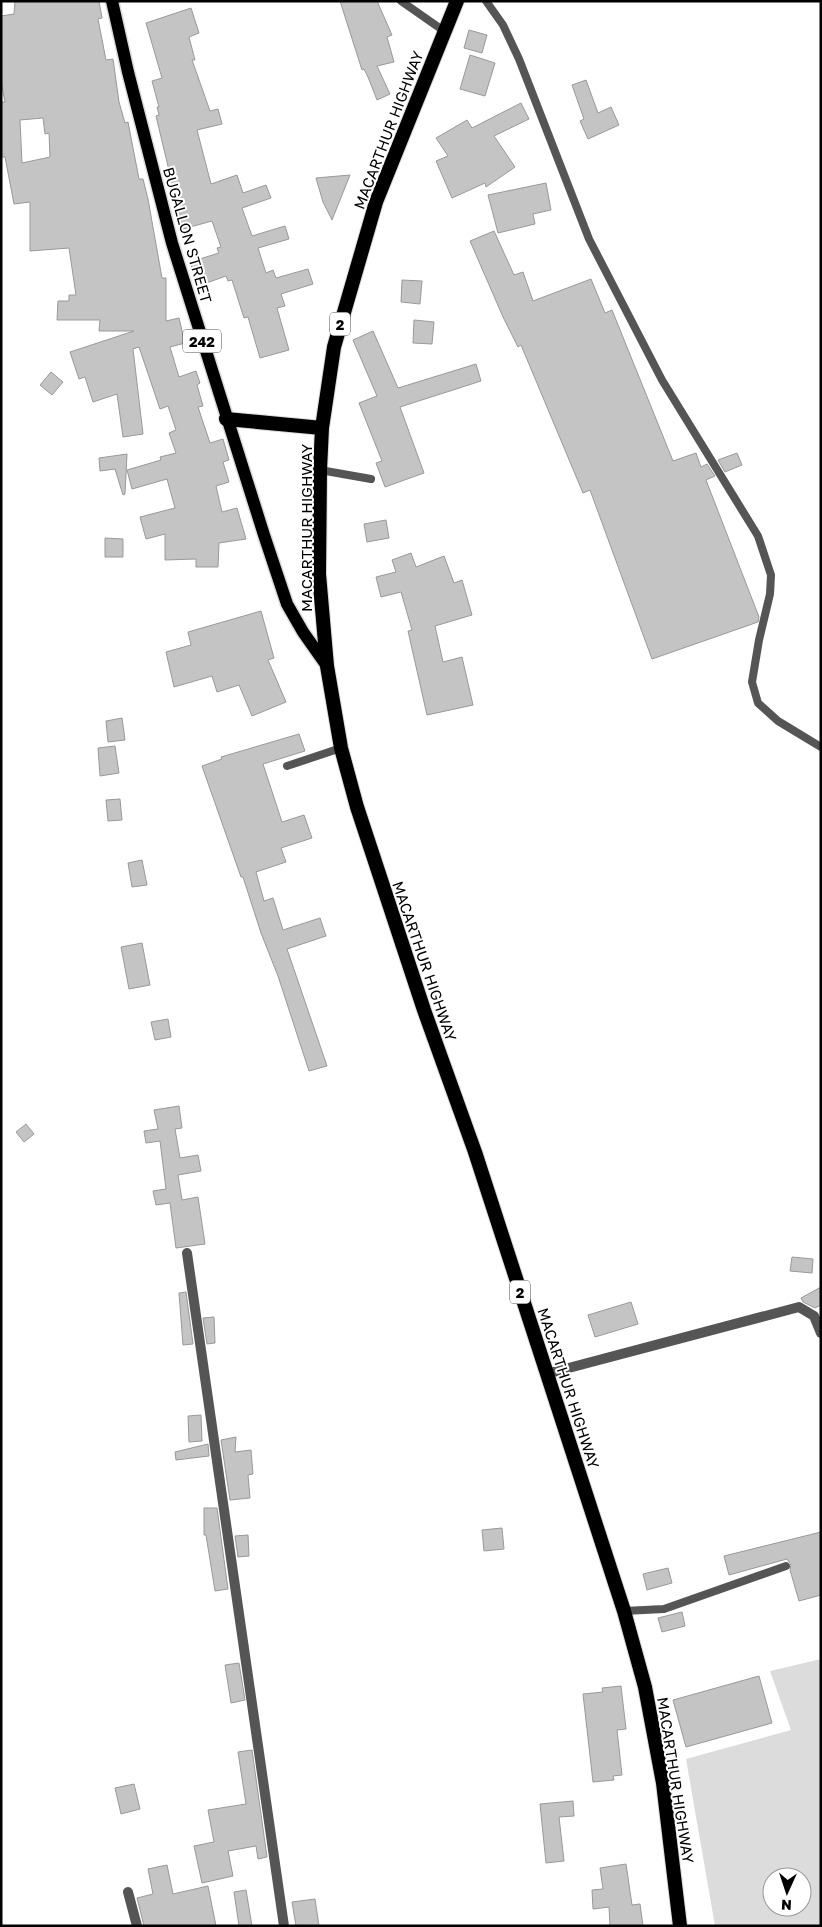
<svg xmlns="http://www.w3.org/2000/svg" width="822" height="1927" viewBox="0 0 822 1927" font-family="'Golos Text',sans-serif">
  <style>
    .green { fill: #dcdcdc; fill-rule: evenodd }
    .building { fill: #c4c4c4; stroke: #999; fill-rule: evenodd }
    .lines { fill: none; stroke-linecap: round; stroke-linejoin: round }
    .primary-casing { stroke: #dbdbdb; stroke-width: 15 }
    .trunk-casing { stroke: #dbdbdb; stroke-width: 16 }
    .service { stroke: #555; stroke-width: 8 }
    .minor { stroke: #555; stroke-width: 10 }
    .primary { stroke: #000; stroke-width: 12 }
    .trunk { stroke: #000; stroke-width: 14 }
    .labels { text-anchor: middle; dominant-baseline: central; stroke-width: 4; stroke-linejoin: round; paint-order: stroke }
    .shield { fill: #fff; stroke: #4c4c4c; stroke-width: 1 }
    .shield-label { font-size: 14px; font-weight: bold; fill: #000 }
    .street-label { font-size: 15px; fill: #000; stroke: #fff }
  </style>
  <rect width="100%" height="100%" fill="#fff"/>
  <path class="green" d="M821 1659V1926H715L686 1759 791 1730 770 1671ZM772 1877H802V1907H772Z"/>
  <path class="building" d="M15 1H99L102 18 98 19 106 60 113 59 119 102 125 123 128 122 139 179H143L148 199 162 278H166V321L179 318 185 343 170 347 179 377 196 371 200 383 197 385 203 406 198 407 210 443 223 439 229 460 223 462 229 482 216 486 222 512 237 508 246 539 219 543 218 567H196V559L165 560V534L146 539 140 517 175 508 167 479 132 489 127 470 161 460 160 457 176 453 169 433 176 430 168 406 160 409 139 347 133 349 143 434 123 437 117 394 93 402 85 377 79 379 70 352 134 331H99L100 320H57L58 301H69V295H76L69 248 30 251V202L14 204 5 157H1V102H5L1 81V16L14 14ZM43 118 45 134 49 133 50 157 22 163 20 120Z
    M340 1H377L392 35 387 37 394 62 377 66 390 94 377 100 368 77 364 69 362 70Z
    M191 8 199 33 189 37 195 60H192L210 111 218 109 222 124 197 130 211 184 237 175 243 193 266 185 271 198 242 208 252 236 285 226 289 239 258 248 266 273 273 270 276 278 308 269 313 284 281 294 285 306 277 308 289 350 260 358 248 317 244 318 232 280 228 281 226 276 198 286 190 262 219 253 217 248 221 247 212 221 183 229 156 116 159 115 157 107H159L152 81 162 78 146 23Z
    M469 30 487 35 482 53 464 48Z
    M470 55 495 63 485 96 460 89Z
    M586 80 598 113 611 107 619 125 588 139 580 121 584 119 572 85Z
    M521 103 529 119 494 136 515 167 486 187 485 183 452 198 436 161 448 156 436 138 467 120 472 128Z
    M350 175 332 220 323 202 316 178Z
    M546 183 551 210 533 214 535 224 498 233 488 195Z
    M494 231 514 275 523 272 533 301 591 279 605 313 612 310 673 461 696 453 701 467 707 464 715 476 706 480 759 617 758 622 652 659 590 490 583 493 521 345 518 347 503 317 470 241Z
    M402 280 422 281 420 304 401 302Z
    M414 320 434 322 432 344 413 343Z
    M373 331 398 388 476 364 481 381 400 407 424 473 385 487 376 463 382 461 359 403 377 396 353 340Z
    M51 372 63 382 52 395 40 385Z
    M737 453 742 465 725 472 718 460Z
    M127 454 125 494 123 495 115 469 100 471 99 458Z
    M386 520 389 538 367 542 364 524Z
    M105 538 123 539V557H105Z
    M411 553 416 567 444 556 454 583 462 580 472 615 435 626 443 662 462 657 473 705 427 715 408 631 412 630 401 592 381 597 376 577 396 572 392 560Z
    M261 611 274 658 268 660 286 702 252 716 239 685 217 692 212 676 174 687 166 652 191 645 188 632Z
    M122 718 125 740 108 742 106 721Z
    M299 734 305 751 263 764 282 822 304 815 312 838 281 848 286 862 256 872 264 901 273 898 283 930 320 918 326 936 287 949 327 1066 309 1071 278 976 261 933 243 877H241L202 766 222 759 221 757Z
    M115 746 119 773 100 776 98 748Z
    M120 799 122 820 108 821 106 800Z
    M142 860 147 885 132 887 128 863Z
    M142 943 150 985 129 989 121 947Z
    M168 1019 171 1037 155 1040 151 1022Z
    M179 1106 182 1128 175 1129 180 1158 198 1155 201 1171 178 1175 182 1200 198 1197 205 1244 176 1248 170 1203 156 1205 153 1191 166 1189 160 1141 146 1143 144 1131 158 1129 154 1110Z
    M26 1124 34 1134 24 1142 16 1132Z
    M792 1257 813 1259 812 1273 790 1271Z
    M821 1287V1305L815 1308 803 1302 801 1298Z
    M186 1292 193 1344 183 1345 179 1293Z
    M631 1302 638 1324 595 1337 588 1315Z
    M214 1317 215 1343 207 1344 203 1318Z
    M201 1415 202 1441 189 1442 188 1416Z
    M236 1437 235 1452 251 1450 253 1474 248 1475 250 1498 230 1500 221 1440Z
    M208 1444 209 1456 176 1460 175 1452Z
    M204 1508H217L228 1589 215 1591 206 1535H204Z
    M502 1528 504 1549 484 1551 482 1530Z
    M821 1532V1595L799 1601 790 1570 791 1565 787 1559 729 1575 724 1556Z
    M248 1535 249 1556 238 1557 235 1536Z
    M668 1568 672 1583 647 1590 643 1574Z
    M682 1612 685 1626 662 1632 658 1618Z
    M239 1663 245 1700 231 1703 225 1665Z
    M759 1676 772 1723 686 1747 673 1700Z
    M621 1686 626 1729 617 1730 622 1775 613 1776 614 1780 593 1782 583 1694 603 1692 602 1688Z
    M252 1750 267 1857 258 1859 256 1846 228 1851 233 1876 202 1883 194 1846 214 1842 208 1810 246 1804 238 1752Z
    M134 1784 140 1809 121 1814 115 1788Z
    M573 1801 574 1816 559 1817 564 1861 546 1863 540 1804Z
    M626 1864 632 1905 640 1904 643 1926H610L609 1907 593 1909 592 1890 603 1889 600 1868Z
    M167 1865 173 1894 208 1886 216 1926H144L137 1898 153 1894 148 1869Z
    M246 1890 252 1926H239L234 1892Z
    M315 1899 319 1926H296L292 1902Z"/>
  <g class="lines">
    <g class="primary-casing">
      <path id="primary" d="M112 1 128 72 172 243 264 535 287 604 303 632 327 666"/>
    </g>
    <g class="trunk-casing">
      <path id="trunk" d="M457 1 376 202 334 347 322 428 320 470 319 574 327 666 341 748 357 807 424 1010 475 1152 624 1611 645 1687 663 1783 680 1926
        M226 419 322 428"/>
    </g>
    <path class="service" d="M401 1 444 31
      M486 1 503 25 519 59 589 239 662 380 758 536 771 575 770 594 759 640 752 682 758 703 778 721 821 747
      M320 470 371 479
      M287 766 341 748
      M624 1611 664 1609 786 1566"/>
    <path class="minor" d="M187 1253 284 1926
      M546 1374 799 1307 814 1316 821 1333
      M128 1892 137 1926"/>
    <use href="#primary" class="primary"/>
    <use href="#trunk" class="trunk"/>
  </g>
  <g class="labels">
    <g class="shield">
      <rect x="330" y="312.5" width="20" height="23" rx="4"/>
      <rect x="183" y="329.5" width="38" height="23" rx="4"/>
      <rect x="510" y="1280.5" width="20" height="23" rx="4"/>
    </g>
    <g class="shield-label">
      <text x="340" y="324">2</text>
      <text x="202" y="341">242</text>
      <text x="520" y="1292">2</text>
    </g>
    <g class="street-label">
      <text transform="translate(388 130) rotate(-69)">MACARTHUR HIGHWAY</text>
      <text transform="translate(188 235) rotate(74)">BUGALLON STREET</text>
      <text transform="translate(306 528) rotate(-90)">MACARTHUR HIGHWAY</text>
      <text transform="translate(425 961) rotate(71)">MACARTHUR HIGHWAY</text>
      <text transform="translate(569 1388) rotate(72)">MACARTHUR HIGHWAY</text>
      <text transform="translate(676 1780) rotate(81)">MACARTHUR HIGHWAY</text>
    </g>
  </g>
  <rect width="822" height="1927" fill="none" stroke="#000000" stroke-width="5"/>
  <g transform="translate(787 1892) rotate(183)"><circle r="24" fill="#ffffff" stroke="#999999"/>
  <path d="M0-4L9 19L0 12L-9 19Z" fill="#000000"/>
  <text y="-8" font-size="14" font-weight="bold" text-anchor="middle" fill="#000000">N</text>
  </g>
</svg>
